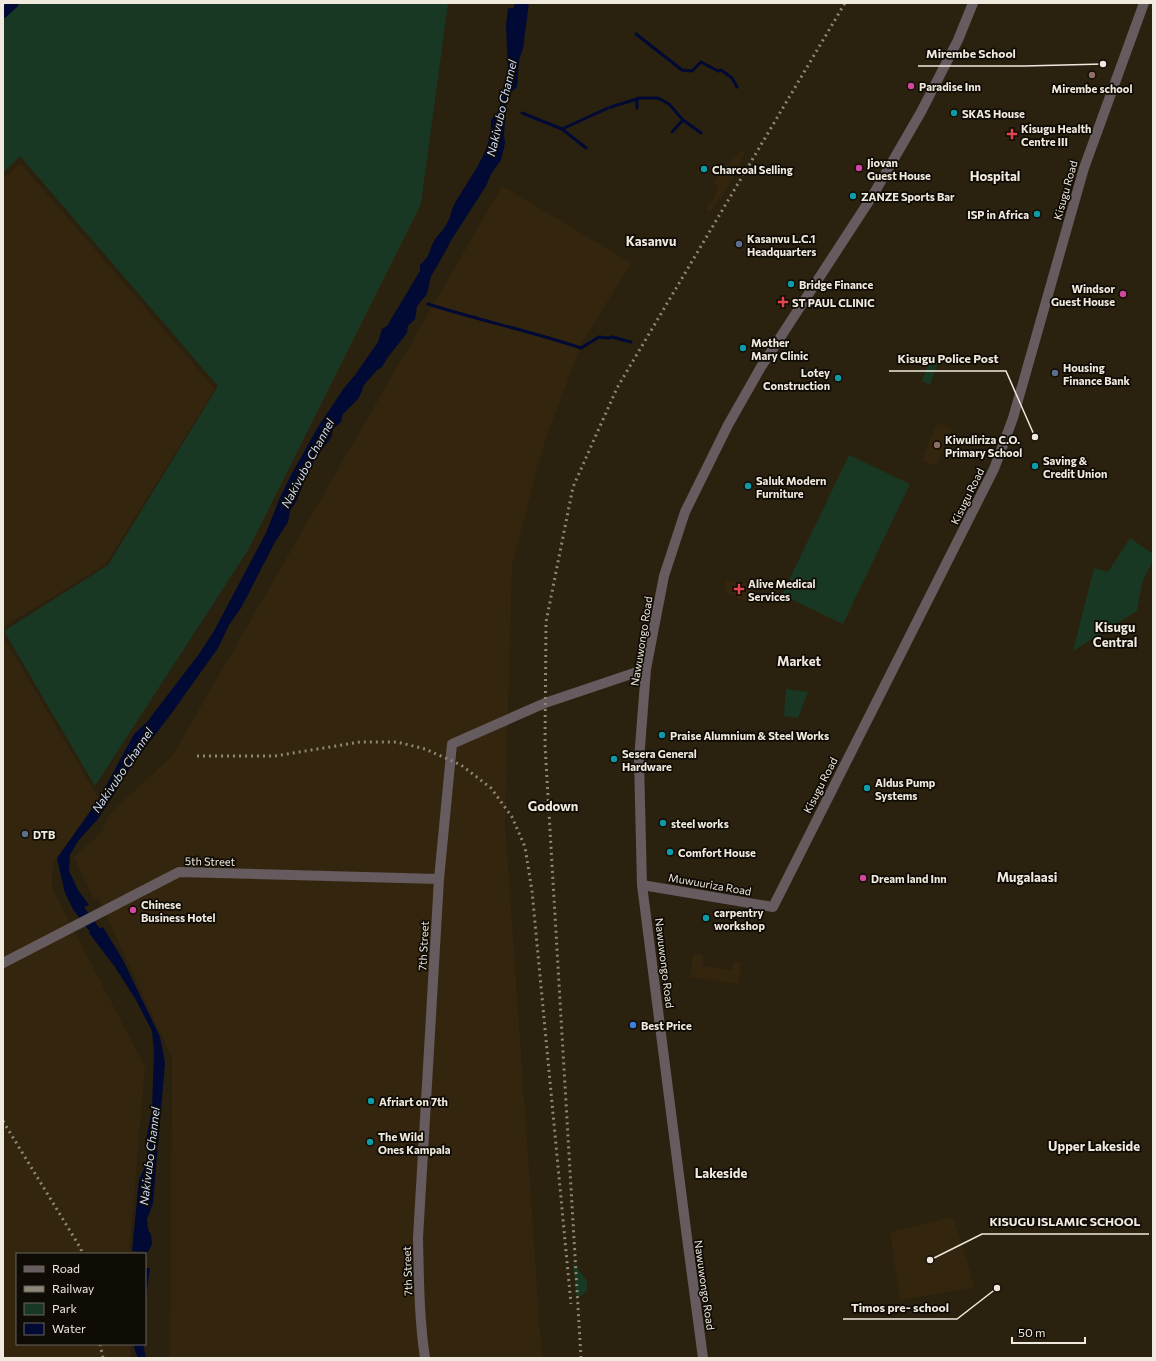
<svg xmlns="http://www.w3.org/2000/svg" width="1156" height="1361" viewBox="0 0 1156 1361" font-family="Commissioner,sans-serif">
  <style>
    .built { fill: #34260e }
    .green { fill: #193823 }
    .water { fill: #000a34 }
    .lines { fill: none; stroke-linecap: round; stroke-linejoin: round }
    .stream { stroke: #000a34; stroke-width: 3 }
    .canal { stroke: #000a34; stroke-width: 10 }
    .tertiary { stroke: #665b5e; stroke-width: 10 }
    .rail { stroke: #8e8677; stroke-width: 3; stroke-dasharray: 2 4; stroke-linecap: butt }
    .education-dot { fill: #8d6e63; stroke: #0f0b05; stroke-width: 1.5 }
    .hotel-dot { fill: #d1479c; stroke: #0f0b05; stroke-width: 1.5 }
    .culture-dot { fill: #0f9aa8; stroke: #0f0b05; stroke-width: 1.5 }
    .health-dot { fill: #e0444e; stroke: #0f0b05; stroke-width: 1.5 }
    .service-dot { fill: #5c6f8a; stroke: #0f0b05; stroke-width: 1.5 }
    .shop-dot { fill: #3f7fe0; stroke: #0f0b05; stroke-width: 1.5 }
    .labels { text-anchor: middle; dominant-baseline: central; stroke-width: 3.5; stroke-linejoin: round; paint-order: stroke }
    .poi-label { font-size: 11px; font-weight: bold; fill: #f0e9de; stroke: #0f0b05; text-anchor: start }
    .street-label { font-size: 11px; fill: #f0e9de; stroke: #0f0b05 }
    .water-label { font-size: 12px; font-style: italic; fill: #cdddfc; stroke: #0f0b05 }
    .quarter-label { font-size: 13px; font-weight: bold; fill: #f0e9de; stroke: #0f0b05 }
    .leader { fill: none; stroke: #f0e9de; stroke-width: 1.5 }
    .callout-dot { fill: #f0e9de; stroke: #0f0b05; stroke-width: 1.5 }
    .callout-label { font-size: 12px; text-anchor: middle; font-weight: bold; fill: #f0e9de; stroke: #0f0b05; stroke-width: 3.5; stroke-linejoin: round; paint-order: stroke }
  </style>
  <rect width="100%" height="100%" fill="#2b210f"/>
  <path class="built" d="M741 152H745L735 174 723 195 709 212 706 208 714 198 717 190 715 182 720 172 725 166Z
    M20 163 215 389 105 565 3 627V180Z
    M502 186 631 263 582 343 545 440 512 565 505 821 542 1358H170L172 1058 98 898 94 900 74 857 102 832 109 814 172 756Z
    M937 423 952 429 936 466 922 460Z
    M726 580 754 584 751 601 737 599 738 595 724 593Z
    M3 636 99 799 53 864 52 883 54 892 145 1067 129 1254H17V1344H129L131 1358H3Z
    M693 954 703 955 702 966 732 970 733 962 741 963 738 984 690 977Z
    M953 1217 975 1287 900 1300 890 1232Z"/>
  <path class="green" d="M3 3H448L421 204 248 550 95 786 4 631 108 565 218 386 20 156 3 173Z
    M930 359 938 362 930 385 922 381Z
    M849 455 910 484 843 624 782 595Z
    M1130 538 1153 554V560L1142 583 1137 611 1073 651 1094 568 1108 572Z
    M786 689 808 692 798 718 784 716Z
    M573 1263 587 1281V1291L577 1299Z"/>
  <path class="water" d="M516 3H529L524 40C525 46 520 55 519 61 518 70 518 79 517 87L507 96 504 135 505 143 501 160 491 174 486 186 452 239 440 261 431 276 427 294 417 306 415 319 408 326 407 333 388 357 382 367 377 370 364 385 359 398 343 414 341 422 333 429 331 438 316 457 307 474 297 500 290 511 288 522 275 542 241 608 229 625 218 648 171 714 131 766 120 785 97 820 78 841 70 855 69 871 78 890 89 905 74 911 65 893 57 858 99 799 134 734 147 722 199 654 214 631 266 533 279 500 290 477 318 427 344 388 355 375 378 342 382 329 387 326 420 271V265C431 255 428 252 434 241 438 234 445 229 448 221 451 217 451 211 453 207 467 180 493 153 491 120L499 110 508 70 506 25 508 8H513Z
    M103 927 123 960 160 1037 165 1063 153 1203 147 1219 148 1229 151 1235 152 1244 148 1252 132 1251 139 1180 146 1164 149 1145 145 1146 152 1109 154 1052 152 1031 136 1000 115 967 89 933Z
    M145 1268H150L145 1303Z
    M134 1344H143L146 1358H138L135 1351Z"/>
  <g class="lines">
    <path class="stream" d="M636 34 682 70 692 71 701 62 718 71 721 70 732 78 737 87
      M611 107 640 98H658L669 104 683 120 701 133
      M637 108V98
      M522 113 562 129 608 108
      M562 129 586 148
      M672 132 683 120
      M428 304C478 320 530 331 581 348L599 337 608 338 612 337 631 342"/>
    <path class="canal" d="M3 13 14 3
      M74 898 77 906 103 941"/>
    <path class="tertiary" d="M642 885 773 907 994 469 1013 418 1084 168 1144 3
      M3 963 179 872 439 879
      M425 1358C419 1319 419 1278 418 1238L439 879 452 744 545 703 646 669
      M703 1358 686 1230 642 885 639 760 646 669 664 576 685 512 728 425 761 367 873 195 921 112 958 40 973 3"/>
    <path class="rail" d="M197 756H275L360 742H397L425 749 461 765 491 788 512 817 525 847 532 891 571 1304
      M3 1121C29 1164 55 1206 81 1249L82 1254
      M100 1344 103 1358
      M581 1358 545 745 546 622 573 487 617 388 845 3"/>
  </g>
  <g class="education-dot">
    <circle cx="1092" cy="75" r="4"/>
    <circle cx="937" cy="445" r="4"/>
  </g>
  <g class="hotel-dot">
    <circle cx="911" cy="86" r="4"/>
    <circle cx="859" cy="168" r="4"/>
    <circle cx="1123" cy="294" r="4"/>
    <circle cx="863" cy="878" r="4"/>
    <circle cx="133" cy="910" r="4"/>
  </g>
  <g class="culture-dot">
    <circle cx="954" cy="113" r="4"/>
    <circle cx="704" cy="169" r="4"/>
    <circle cx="853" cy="196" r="4"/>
    <circle cx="1037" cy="214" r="4"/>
    <circle cx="791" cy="284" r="4"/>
    <circle cx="743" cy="348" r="4"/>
    <circle cx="838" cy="378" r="4"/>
    <circle cx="1035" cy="466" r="4"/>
    <circle cx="748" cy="486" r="4"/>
    <circle cx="662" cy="735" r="4"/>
    <circle cx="614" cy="759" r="4"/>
    <circle cx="867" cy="788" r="4"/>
    <circle cx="663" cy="823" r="4"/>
    <circle cx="670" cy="852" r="4"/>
    <circle cx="706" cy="918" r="4"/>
    <circle cx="371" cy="1101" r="4"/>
    <circle cx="370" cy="1142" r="4"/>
  </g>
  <g class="health-dot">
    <path d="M1010 128h4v4h4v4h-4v4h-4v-4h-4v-4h4z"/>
    <path d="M781 296h4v4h4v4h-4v4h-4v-4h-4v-4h4z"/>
    <path d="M737 583h4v4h4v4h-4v4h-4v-4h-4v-4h4z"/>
  </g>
  <g class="service-dot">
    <circle cx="739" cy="244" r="4"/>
    <circle cx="1055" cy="373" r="4"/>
    <circle cx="25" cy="834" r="4"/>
  </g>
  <circle class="shop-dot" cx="633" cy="1025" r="4"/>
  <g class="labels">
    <g class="poi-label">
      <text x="919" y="86">Paradise Inn</text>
      <text x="1092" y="88" text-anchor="middle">Mirembe school</text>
      <text x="962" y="113">SKAS House</text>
      <text x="1021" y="128">Kisugu Health<tspan x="1021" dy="13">Centre III</tspan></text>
      <text x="867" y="162">Jiovan<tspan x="867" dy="13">Guest House</tspan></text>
      <text x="712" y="169">Charcoal Selling</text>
      <text x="861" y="196">ZANZE Sports Bar</text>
      <text x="1029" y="214" text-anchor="end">ISP in Africa</text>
      <text x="747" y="238">Kasanvu L.C.1<tspan x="747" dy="13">Headquarters</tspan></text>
      <text x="799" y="284">Bridge Finance</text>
      <text x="1115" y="288" text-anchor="end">Windsor<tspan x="1115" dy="13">Guest House</tspan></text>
      <text x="792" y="302">ST PAUL CLINIC</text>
      <text x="751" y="342">Mother<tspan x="751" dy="13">Mary Clinic</tspan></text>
      <text x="1063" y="367">Housing<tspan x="1063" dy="13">Finance Bank</tspan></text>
      <text x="830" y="372" text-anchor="end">Lotey<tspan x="830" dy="13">Construction</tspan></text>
      <text x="945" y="439">Kiwuliriza C.O.<tspan x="945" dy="13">Primary School</tspan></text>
      <text x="1043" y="460">Saving &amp;<tspan x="1043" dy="13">Credit Union</tspan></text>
      <text x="756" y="480">Saluk Modern<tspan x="756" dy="13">Furniture</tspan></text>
      <text x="748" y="583">Alive Medical<tspan x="748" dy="13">Services</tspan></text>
      <text x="670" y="735">Praise Alumnium &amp; Steel Works</text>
      <text x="622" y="753">Sesera General<tspan x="622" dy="13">Hardware</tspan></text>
      <text x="875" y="782">Aldus Pump<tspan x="875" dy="13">Systems</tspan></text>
      <text x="671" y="823">steel works</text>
      <text x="33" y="834">DTB</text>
      <text x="678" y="852">Comfort House</text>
      <text x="871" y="878">Dream land Inn</text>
      <text x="141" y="904">Chinese<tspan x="141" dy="13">Business Hotel</tspan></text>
      <text x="714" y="912">carpentry<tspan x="714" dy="13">workshop</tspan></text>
      <text x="641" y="1025">Best Price</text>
      <text x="379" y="1101">Afriart on 7th</text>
      <text x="378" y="1136">The Wild<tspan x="378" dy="13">Ones Kampala</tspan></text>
    </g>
    <g class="street-label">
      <text transform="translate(1065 190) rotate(-74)">Kisugu Road</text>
      <text transform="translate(967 496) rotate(-64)">Kisugu Road</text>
      <text transform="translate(641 641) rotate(-81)">Nawuwongo Road</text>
      <text transform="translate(820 785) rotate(-63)">Kisugu Road</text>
      <text transform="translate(210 861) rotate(1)">5th Street</text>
      <text transform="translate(710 884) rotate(10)">Muwuuriza Road</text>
      <text transform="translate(423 946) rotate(-87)">7th Street</text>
      <text transform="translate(665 963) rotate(83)">Nawuwongo Road</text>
      <text transform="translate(407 1271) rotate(-92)">7th Street</text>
      <text transform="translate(705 1285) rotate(82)">Nawuwongo Road</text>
    </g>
    <g class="water-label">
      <text transform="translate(501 108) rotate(-77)">Nakivubo Channel</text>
      <text transform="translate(307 463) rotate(-62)">Nakivubo Channel</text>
      <text transform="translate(122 770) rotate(-56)">Nakivubo Channel</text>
      <text transform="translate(149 1156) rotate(-83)">Nakivubo Channel</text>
    </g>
    <g class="quarter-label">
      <text x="995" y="176">Hospital</text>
      <text x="651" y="241">Kasanvu</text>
      <text x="1115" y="627">Kisugu<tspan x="1115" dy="15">Central</tspan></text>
      <text x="799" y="661">Market</text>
      <text x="553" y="806">Godown</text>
      <text x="1027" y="877">Mugalaasi</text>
      <text x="1094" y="1146">Upper Lakeside</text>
      <text x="721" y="1173">Lakeside</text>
    </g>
  </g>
  <path class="leader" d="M1103 64L1024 66H918M1035 437L1006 371H889M930 1260L982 1234H1149M997 1288L957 1319H843"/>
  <g class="callout-dot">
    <circle cx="1103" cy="64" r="4"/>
    <circle cx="1035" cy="437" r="4"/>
    <circle cx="930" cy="1260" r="4"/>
    <circle cx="997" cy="1288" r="4"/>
  </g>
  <g class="callout-label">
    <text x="971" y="58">Mirembe School</text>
    <text x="948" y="363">Kisugu Police Post</text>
    <text x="1065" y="1226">KISUGU ISLAMIC SCHOOL</text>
    <text x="900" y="1312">Timos pre- school</text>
  </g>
  <rect width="1156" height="1361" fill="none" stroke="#f0e9de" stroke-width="8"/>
  <rect x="16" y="1253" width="130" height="92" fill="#0f0b05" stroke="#69645c"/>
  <rect x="24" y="1266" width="20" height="6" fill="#665b5e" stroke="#69645c"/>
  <text x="52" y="1273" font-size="12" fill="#f0e9de">Road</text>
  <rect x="24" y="1286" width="20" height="6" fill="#8e8677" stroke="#69645c"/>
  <text x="52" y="1293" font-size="12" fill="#f0e9de">Railway</text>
  <rect x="24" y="1303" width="20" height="12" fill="#193823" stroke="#69645c"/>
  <text x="52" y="1313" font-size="12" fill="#f0e9de">Park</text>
  <rect x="24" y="1323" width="20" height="12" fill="#000a34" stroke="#69645c"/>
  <text x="52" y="1333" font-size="12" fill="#f0e9de">Water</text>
  <path d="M1012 1337v6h73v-6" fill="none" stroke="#f0e9de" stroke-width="2"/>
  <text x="1018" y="1337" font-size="12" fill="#f0e9de" stroke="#0f0b05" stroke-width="3" paint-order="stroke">50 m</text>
</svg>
